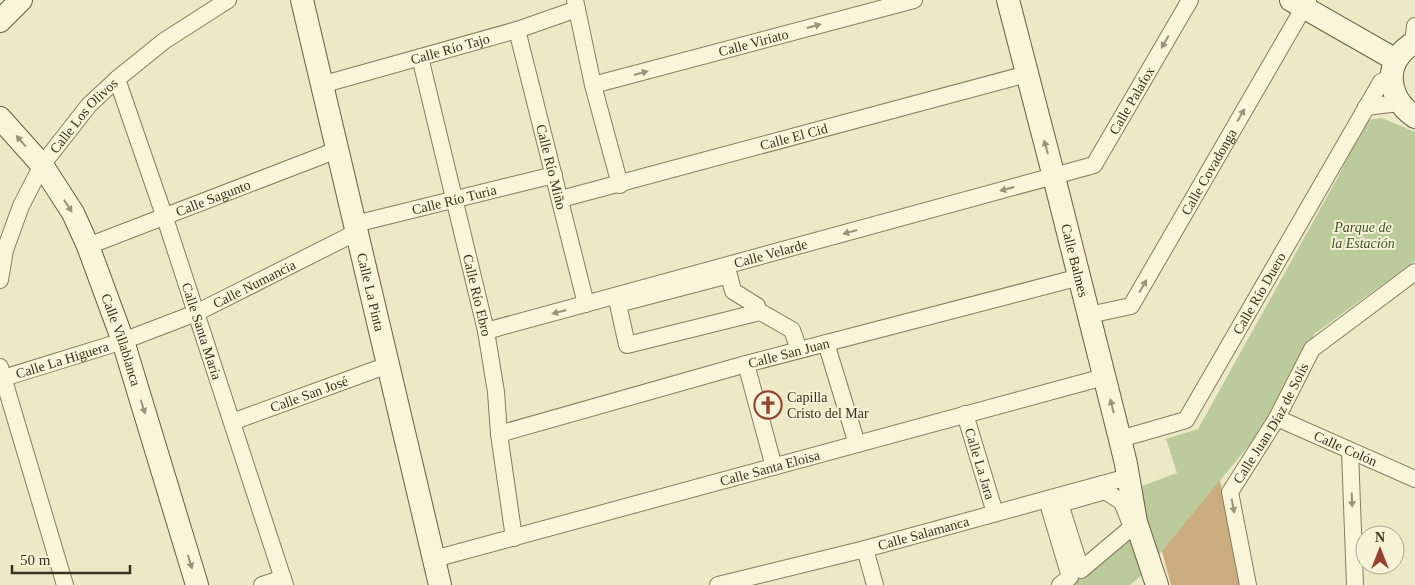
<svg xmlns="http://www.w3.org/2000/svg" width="1415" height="585" viewBox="0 0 1415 585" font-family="'Times New Roman',serif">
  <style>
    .green { fill: #bccb9b }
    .building { fill: #caac7f }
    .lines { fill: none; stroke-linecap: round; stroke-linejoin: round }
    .street-casing { stroke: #887c5d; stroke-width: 18 }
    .secondary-casing { stroke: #6a5d40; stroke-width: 24 }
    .street { stroke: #f8f5da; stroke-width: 16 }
    .secondary { stroke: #f8f5da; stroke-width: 22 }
    .oneway { fill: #98937d }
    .labels { text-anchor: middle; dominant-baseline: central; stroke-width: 4; stroke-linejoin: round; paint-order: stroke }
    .street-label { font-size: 14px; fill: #393120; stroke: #f5f2d7 }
    .park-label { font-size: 14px; font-style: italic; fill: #405528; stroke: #f5f2d7 }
    .poi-label { font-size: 14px; fill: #393120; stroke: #f5f2d7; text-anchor: start }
  </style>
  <rect width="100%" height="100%" fill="#ede9c7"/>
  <path class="green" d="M1382 118 1415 132V261L1314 334 1273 416 1158 556 1144 508 1142 486 1177 473 1166 439 1198 429 1338 177 1366 120Z
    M1131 533 1143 574 1130 585H1070Z"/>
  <path class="building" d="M1220 480 1240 585H1171L1162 551Z"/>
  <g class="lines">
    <g class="street-casing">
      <g id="street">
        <path d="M575 0 593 85 620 185"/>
        <path id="s1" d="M517 30 586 304"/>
        <path d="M1413 43 1415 26"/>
        <path id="s2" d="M420 57 486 331 496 392 499 434 514 538"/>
        <path id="s3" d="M117 79 165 218 285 585"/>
        <path id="s4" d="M321 85 517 30 577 9"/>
        <path id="s5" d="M593 85 914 0"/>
        <path d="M1366 107 1399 103"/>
        <path id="s6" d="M561 199 1027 74"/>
        <path id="s7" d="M355 224 554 175"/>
        <path id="s8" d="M88 246 337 150"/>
        <path d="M729 275 733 291 757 306 756 313 627 345 618 304Z"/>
        <path id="s9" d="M0 280 5 250 21 206 42 165 89 105 117 79 164 41 228 0"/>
        <path d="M757 310 792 330 799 350"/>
        <path id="s10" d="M1089 315 1131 306 1308 0"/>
        <path id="s11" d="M486 331 1094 165 1190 0"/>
        <path d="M826 343 857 444"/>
        <path d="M746 364 774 467"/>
        <path d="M0 367 65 585"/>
        <path id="s12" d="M0 379 123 341 196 313 357 232"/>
        <path id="s13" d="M965 414 995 513"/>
        <path id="s14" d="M1277 418 1415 479"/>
        <path id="s15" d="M232 422 388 365"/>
        <path id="s16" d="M499 434 746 364 1080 277"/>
        <path id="s17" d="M1120 439 1186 420 1381 82 1391 77"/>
        <path d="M1350 451 1355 585"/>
        <path d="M1105 491 1122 502 1132 527 1081 570 1060 504Z"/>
        <path d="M1047 500 1070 577 1060 585"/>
        <path d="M865 549 875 585"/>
        <path id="s18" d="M434 559 1104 377"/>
        <path d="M262 585 283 578"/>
        <path id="s19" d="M718 585 865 549 1128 477"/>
        <path id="s20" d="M1248 585 1230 492 1277 418 1312 349 1415 272"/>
      </g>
    </g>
    <g class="secondary-casing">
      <g id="secondary">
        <path id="s21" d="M302 0 440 585"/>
        <path id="s22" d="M1008 0 1054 177 1120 439 1126 464 1136 522 1157 585"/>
        <path d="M1291 0 1396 60"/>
        <path d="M0 21 21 0"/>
        <path d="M1415 42C1382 61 1386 97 1415 117"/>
        <path id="s23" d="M0 118 42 165 73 213 88 246 123 341 197 585"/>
      </g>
    </g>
    <use href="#street" class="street"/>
    <use href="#secondary" class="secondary"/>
  </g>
  <defs><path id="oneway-solid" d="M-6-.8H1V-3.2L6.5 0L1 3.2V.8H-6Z" transform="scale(1.25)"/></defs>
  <g class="oneway">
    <use href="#oneway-solid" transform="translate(814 26) rotate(-15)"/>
    <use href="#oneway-solid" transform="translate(1165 42) rotate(120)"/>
    <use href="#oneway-solid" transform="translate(641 73) rotate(-15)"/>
    <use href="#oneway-solid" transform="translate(1241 115) rotate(-60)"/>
    <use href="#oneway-solid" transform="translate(21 141) rotate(-131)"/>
    <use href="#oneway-solid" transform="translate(1046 147) rotate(-105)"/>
    <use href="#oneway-solid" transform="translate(1007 189) rotate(165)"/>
    <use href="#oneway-solid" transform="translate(68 206) rotate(57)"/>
    <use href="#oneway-solid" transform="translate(850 232) rotate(165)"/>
    <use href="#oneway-solid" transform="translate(1143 286) rotate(-60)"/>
    <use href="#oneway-solid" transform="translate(559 312) rotate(165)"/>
    <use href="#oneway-solid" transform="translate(1112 406) rotate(-104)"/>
    <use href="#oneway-solid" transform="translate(143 407) rotate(73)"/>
    <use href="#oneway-solid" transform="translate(1352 500) rotate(88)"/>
    <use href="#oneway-solid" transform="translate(1233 506) rotate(79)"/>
    <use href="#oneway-solid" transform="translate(190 562) rotate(73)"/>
  </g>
  <defs>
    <g id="church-ring" transform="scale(1.4375)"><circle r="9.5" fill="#f5f2d7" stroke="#95422f" stroke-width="1.5"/><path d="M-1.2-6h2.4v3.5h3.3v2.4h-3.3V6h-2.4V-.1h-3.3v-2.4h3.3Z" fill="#95422f"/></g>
  </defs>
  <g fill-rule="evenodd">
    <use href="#church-ring" x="768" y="405"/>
  </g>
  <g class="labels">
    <g class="street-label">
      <text stroke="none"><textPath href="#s5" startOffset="166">Calle Viriato</textPath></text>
      <text stroke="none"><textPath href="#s4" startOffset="134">Calle Río Tajo</textPath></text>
      <text stroke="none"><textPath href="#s11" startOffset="705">Calle Palafox</textPath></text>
      <text stroke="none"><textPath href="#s9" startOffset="188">Calle Los Olivos</textPath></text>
      <text stroke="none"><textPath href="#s6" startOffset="241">Calle El Cid</textPath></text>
      <text stroke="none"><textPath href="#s1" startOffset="141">Calle Río Miño</textPath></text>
      <text stroke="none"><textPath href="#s10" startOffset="198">Calle Covadonga</textPath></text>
      <text stroke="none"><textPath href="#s8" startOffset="134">Calle Sagunto</textPath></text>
      <text stroke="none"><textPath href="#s7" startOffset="102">Calle Río Turia</textPath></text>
      <text stroke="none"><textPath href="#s11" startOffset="295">Calle Velarde</textPath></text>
      <text stroke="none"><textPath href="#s22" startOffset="269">Calle Balmes</textPath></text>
      <text stroke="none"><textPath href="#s12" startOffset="272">Calle Numancia</textPath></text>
      <text stroke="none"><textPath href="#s21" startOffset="300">Calle La Pinta</textPath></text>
      <text stroke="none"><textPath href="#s17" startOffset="215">Calle Río Duero</textPath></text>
      <text stroke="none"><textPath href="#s2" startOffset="245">Calle Río Ebro</textPath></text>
      <text stroke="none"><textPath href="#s3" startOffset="266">Calle Santa María</textPath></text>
      <text stroke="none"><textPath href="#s23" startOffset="256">Calle Villablanca</textPath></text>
      <text stroke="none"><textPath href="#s16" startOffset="301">Calle San Juan</textPath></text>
      <text stroke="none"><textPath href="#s12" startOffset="65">Calle La Higuera</textPath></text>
      <text stroke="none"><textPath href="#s15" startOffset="82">Calle San José</textPath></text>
      <text stroke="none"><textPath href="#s20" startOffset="175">Calle Juan Díaz de Solís</textPath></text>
      <text stroke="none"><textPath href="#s14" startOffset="75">Calle Colón</textPath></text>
      <text stroke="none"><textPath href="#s13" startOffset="52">Calle La Jara</textPath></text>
      <text stroke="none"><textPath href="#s18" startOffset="348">Calle Santa Eloisa</textPath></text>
      <text stroke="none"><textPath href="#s19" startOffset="212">Calle Salamanca</textPath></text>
    </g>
    <g class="park-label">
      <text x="1363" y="227">Parque de<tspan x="1363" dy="16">la Estación</tspan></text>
    </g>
    <g class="poi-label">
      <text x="787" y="397">Capilla<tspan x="787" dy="16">Cristo del Mar</tspan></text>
    </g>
  </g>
  <g transform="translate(1380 550)"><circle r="24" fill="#f5f2d7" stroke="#aaa58e"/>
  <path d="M0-4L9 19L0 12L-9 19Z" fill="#95422f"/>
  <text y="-8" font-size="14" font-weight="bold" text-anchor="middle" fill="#393120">N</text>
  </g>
  <path d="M12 565v8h118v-8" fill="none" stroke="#393120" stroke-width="2.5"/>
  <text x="20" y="565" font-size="15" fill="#393120" stroke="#f5f2d7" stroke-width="4" paint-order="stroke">50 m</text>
</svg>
